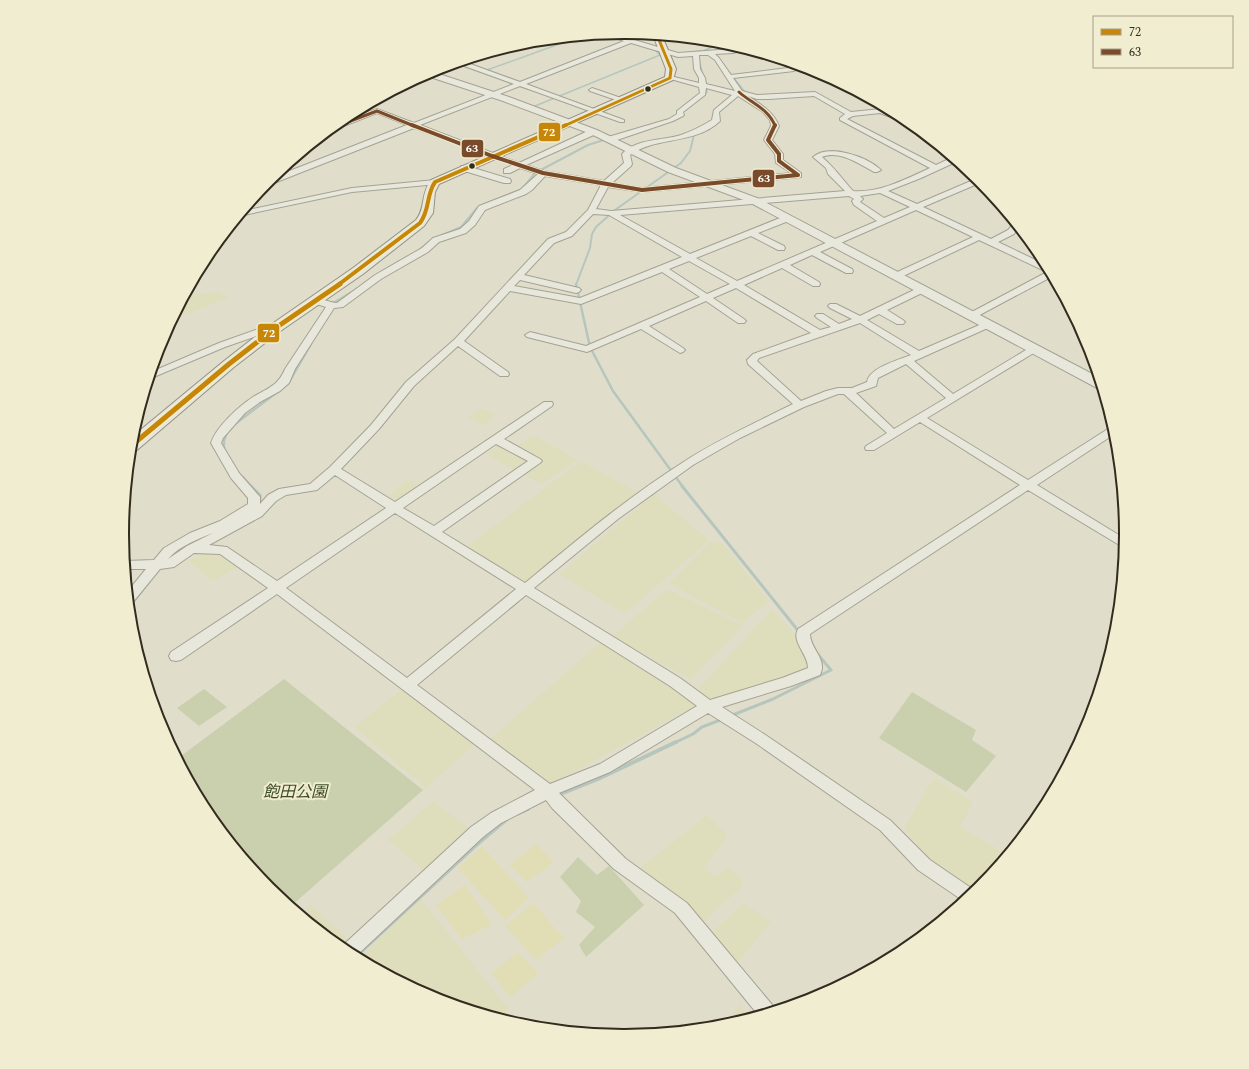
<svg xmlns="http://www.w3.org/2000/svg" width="1249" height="1069" viewBox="0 0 1249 1069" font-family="Spectral,'Noto Sans JP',serif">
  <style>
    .farmland { fill: #deddbc }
    .green { fill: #cad0ae }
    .sand { fill: #e1ddb4 }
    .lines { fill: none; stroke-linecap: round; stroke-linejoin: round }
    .stream-far4 { stroke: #b6c6be; stroke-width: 1.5 }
    .stream-far3 { stroke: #b6c6be; stroke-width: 2 }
    .stream-far2 { stroke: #b6c6be; stroke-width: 2.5 }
    .stream-far1 { stroke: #b6c6be; stroke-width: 3 }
    .stream { stroke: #b6c6be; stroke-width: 4 }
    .minor-casing { stroke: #a5a294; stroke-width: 2 }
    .tertiary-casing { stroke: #a5a294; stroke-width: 2 }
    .secondary-casing { stroke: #949184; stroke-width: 2 }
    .minor { fill: #e8e7dc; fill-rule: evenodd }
    .tertiary { fill: #e8e7dc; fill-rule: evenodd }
    .secondary { fill: #e8e7dc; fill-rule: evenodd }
    .bus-1-far2-casing { stroke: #f1edd1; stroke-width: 4.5 }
    .bus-1-far1-casing { stroke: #f1edd1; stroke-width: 6 }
    .bus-1-casing { stroke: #f1edd1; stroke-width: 8 }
    .bus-2-far1-casing { stroke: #f1edd1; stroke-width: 4.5 }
    .bus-2-casing { stroke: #f1edd1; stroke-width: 6 }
    .bus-1-far2 { stroke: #c68708; stroke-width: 3 }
    .bus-1-far1 { stroke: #c68708; stroke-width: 4 }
    .bus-1 { stroke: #c68708; stroke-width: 5 }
    .bus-2-far1 { stroke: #7a4b2a; stroke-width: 3 }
    .bus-2 { stroke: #7a4b2a; stroke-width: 4 }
    .bus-dot { fill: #322b1e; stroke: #f1edd1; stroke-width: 1.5 }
    .labels { text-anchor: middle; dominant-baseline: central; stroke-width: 4; stroke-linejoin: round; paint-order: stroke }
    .near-park-label { font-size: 16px; font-style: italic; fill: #3c4c26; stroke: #f1edd1 }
    .rim { fill: none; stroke: #322b1e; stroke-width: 2 }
    .line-badge { stroke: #f1edd1; stroke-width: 1.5 }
    .badge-label { font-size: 11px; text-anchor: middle; font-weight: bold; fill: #fff }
  </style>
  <rect width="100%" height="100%" fill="#e0decb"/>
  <path class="farmland" d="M219 292 228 298 172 320 186 294Z
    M481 408 496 415 483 425 468 417Z
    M533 435 578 460 542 484 525 475 543 460 517 446Z
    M499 445 529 461 516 471 486 454Z
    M581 461 637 492 527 583 467 546Z
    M406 481 425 485 398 502 389 496Z
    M654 494 709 540 625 614 559 574Z
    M710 542 722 543 769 601 742 623 669 583Z
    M217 552 239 566 213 581 188 561 202 554Z
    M667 589 743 626 691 680 613 636Z
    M772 609 797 636 810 667 712 701 697 690Z
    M602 641 699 704 551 784 490 739Z
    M402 689 476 743 426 788 354 727Z
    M934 778 973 802 960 827 1008 855 978 892 934 864 904 828Z
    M433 801 472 830 427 873 388 840Z
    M707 815 727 835 705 868 715 877 729 867 744 884 692 933 639 869Z
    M421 899 509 1010 499 1019 432 999 358 959Z
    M744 903 771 922 730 972 702 941Z
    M310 904 353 943 344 951 300 915Z
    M740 1005 752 1019 720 1028Z"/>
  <path class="green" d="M284 679 423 790 290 907 269 890 207 813 177 759Z
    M204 689 227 707 199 726 177 708Z
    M912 692 976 730 972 740 996 756 966 792 879 738Z
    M578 857 597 875 609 866 644 905 586 957 579 945 595 927 576 912 581 901 560 877Z"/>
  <path class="sand" d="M536 844 554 862 527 882 509 865Z
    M482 846 529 898 505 920 458 868Z
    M465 885 492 924 462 939 436 905Z
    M533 903 564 938 536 960 505 926Z
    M518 952 538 974 510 997 491 973Z"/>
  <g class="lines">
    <path class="stream-far4" d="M718 58 745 92 733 99
      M455 63 527 89
      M487 70 579 37
      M703 76 697 51H703L717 45 718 41
      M703 96 707 92 706 85
      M535 106 660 55 655 50
      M666 121 683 112 693 104"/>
    <path class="stream-far3" d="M416 252 433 239 461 227 477 208 522 189 535 173 588 145 607 139
      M384 270 409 256
      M576 285 590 248 592 234 596 227 615 210 681 163 690 151 694 135 696 134"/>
    <path class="stream-far2" d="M576 284 590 347 613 391 683 487
      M334 305 335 302 357 289
      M284 387 288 384 311 344
      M235 424 280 390
      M224 452V441L227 432
      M243 477 252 487"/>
    <path class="stream-far1" d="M251 486 260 495V503L258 505
      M682 486 800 633
      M180 549 192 542
      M129 607 148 583
      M730 716 773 699 831 670 815 651
      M674 743 693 734 702 727 723 719"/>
    <path class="stream" d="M558 795 598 779 676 742
      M517 814 528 809
      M355 957 475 846 507 819"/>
    <g class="minor-casing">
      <path id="minor" d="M611 33 678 53 733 49 740 47 746 49 733 53 715 54 719 58 731 75 788 68 783 63 784 60 790 62 797 69 794 71 733 78 742 91 757 95 815 92 851 112 881 109 906 118 913 125 909 124 880 113 853 116 847 119 936 165 953 157 958 161 921 178 888 191 917 204 978 178 982 182 923 207 991 239 1008 230 1015 222 1019 226 1014 234 998 242 1048 266 1053 276 974 318H968L966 316 968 314 1047 272 979 240 899 278H893L892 276 893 274 973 237 916 210 820 252 852 269 853 271 852 273H846L812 255 790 265 819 282 820 284 819 286H813L782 268 744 285 820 330 831 327 817 318 815 316 817 314H823L839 324 852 319 830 308 828 306 830 304H836L860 316 918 288H924L926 290 924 292 887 310 903 320 905 322 903 324H897L879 314 867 320 919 351 984 323H990L992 325 990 327 914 361 953 394 1031 347H1037L1039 349 1037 351 927 418 1028 480 1111 427 1114 426 1116 433 1037 485 1127 540 1126 549 1028 490 810 634C810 649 828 659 820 675L791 686 722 707 767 736 890 820 930 860 977 892 965 902 918 870 880 830 757 744 708 713 610 772 559 793 626 859 687 903 774 1007 776 1011 759 1016 675 913 614 869 552 808 546 800 501 823 483 837 355 957 345 952 341 947 471 827 491 813 535 790 277 594 181 660 176 661 171 660 169 656 171 652 268 588 220 554 194 553 174 567 160 569 133 602 129 603 128 591 146 569H125V561L154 560 164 548 190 533 220 521 248 504V498L231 478 211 443C216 427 239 406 253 397 268 388 278 386 285 369L326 307 313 303 311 301 313 299C321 297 329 303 337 303L375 275 422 248 433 238 460 229 469 221 479 206 520 190 538 174 520 168 510 173H504V169L513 165 414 128 269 185H264L269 179 407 125 377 113 336 129H331L338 123 377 109 414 123 514 84 456 63 462 61 520 82 624 41 604 34ZM631 43 678 57 693 56 694 69 699 78V83L670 76 667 78 699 87 700 93 677 111V114L669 119 608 137V141H614L673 121 683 116 684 115 683 112 705 95 706 88 732 95 714 110 712 120C702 126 692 131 681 135 662 141 637 138 622 154L624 163 604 181 544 171 526 165 596 134V130H590L519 163 420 125 520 86 620 122H624V120L526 84ZM699 55H708L715 60 735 91 706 84 705 78 700 69ZM738 96 763 112 770 120 771 126 764 140 775 154 776 163 791 173 642 188 612 183 631 166 632 164 630 155C656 136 695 145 720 121L719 112ZM748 96 757 99H769L814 96 845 114 840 118V120L930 168C906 179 880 193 853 191 843 180 834 167 822 157 840 150 859 164 874 172H877L881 170C868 157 829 143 813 157L826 168 828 174 845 191 611 211 596 209 608 187 642 192 801 177V173L783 160V154L772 140 779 126C773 111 761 105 748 96ZM545 176 601 185 588 210 566 232 548 239 455 339 406 382 371 425 330 467 310 484 279 489 268 495 260 504V497L239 473 221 443 223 438 245 413 260 402 280 391 289 383 295 369 334 308 343 307 381 279 428 252 439 242 466 233 475 225 485 210 526 194 532 190ZM880 193 910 207 884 218 860 202 863 199 860 196ZM849 196 854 199 852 201 854 205 877 221 737 281 696 258 751 236 778 250H784L785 248 784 246 758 233 791 220V216H785L690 254 620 215ZM593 214 609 215 682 257 580 298 514 286 520 280 576 293 579 292 581 290 579 288 524 275 554 243 572 236ZM689 261 730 284 707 294 669 269ZM662 272 700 297 586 346 530 332 525 335 527 337 587 352 641 329 680 353 683 352 685 350 683 348 649 326 706 301 738 323H744L746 321 744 319 713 298 736 288 811 333 753 354 747 360 748 364 793 404C757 422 719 439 685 461 628 497 577 540 525 583L442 532 540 463 542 461 540 459 504 439 552 406 553 404 552 402H544L395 502 341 469 379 429 414 386 458 346 500 376H508L509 374 508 372 464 341 510 291 581 304ZM860 323 911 355C898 360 869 368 867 382L852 388H838L826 391 801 401 757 361 759 358ZM906 364 946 398 894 429 856 393 876 386 878 378ZM838 394H844L887 433 866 446 865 448 866 450H874L920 422 1020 485 798 629C791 642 808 654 808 668L782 678 710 700 680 678 534 588 618 519 693 465 740 438 804 407ZM496 444 528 461 434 526 403 508ZM335 475 386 508 277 581 227 547 209 545 262 516 276 501 286 495 317 490ZM395 513 516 589 407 678 286 588ZM213 533 187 546 168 559C179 546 198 539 213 533ZM526 595 670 686 697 706 600 764 550 784 417 685Z
        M592 88 624 99 625 100 622 102 590 91 589 90Z
        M461 166H467L510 179 511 181 510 183H504L461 170Z
        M435 180H438V184L352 192 239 216 243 211 352 188Z
        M274 326 277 327 279 329 277 331 265 333 225 347 149 379 151 372 219 343 261 328Z"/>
    </g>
    <g class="tertiary-casing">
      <path id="tertiary" d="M430 71 509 97 597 130 676 168 757 198 1100 378 1103 389 1097 388 749 202 668 172 591 134 503 101 424 75Z"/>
    </g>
    <g class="secondary-casing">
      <path id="secondary" d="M653 35 662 36 676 69 673 80 439 184 435 192 433 213 424 226 363 274 279 332 234 367 137 450 130 451 132 437 224 361 269 326 353 268 416 220C426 208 420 195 431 180L665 77 666 69Z"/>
    </g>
    <use href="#minor" class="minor"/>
    <use href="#tertiary" class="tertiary"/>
    <use href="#secondary" class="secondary"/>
    <g class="bus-1-far2-casing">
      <path id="bus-1-far2" d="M564 126 670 78 671 69 657 35"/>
    </g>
    <g class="bus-1-far1-casing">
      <path id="bus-1-far1" d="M338 285 420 223C430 210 426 195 435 182L566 125"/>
    </g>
    <g class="bus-1-casing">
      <path id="bus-1" d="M131 446 229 364 274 329 340 284"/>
    </g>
    <g class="bus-2-far1-casing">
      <path id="bus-2-far1" d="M739 92C751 103 769 109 775 126
        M337 126 377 111 414 126"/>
    </g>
    <g class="bus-2-casing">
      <path id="bus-2" d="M412 125 492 156 543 173 642 190 798 175 779 161V154L768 140 775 125
        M333 127 340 125"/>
    </g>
    <use href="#bus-1-far2" class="bus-1-far2"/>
    <use href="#bus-1-far1" class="bus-1-far1"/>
    <use href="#bus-1" class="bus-1"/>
    <use href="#bus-2-far1" class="bus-2-far1"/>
    <use href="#bus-2" class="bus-2"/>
  </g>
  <g class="bus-dot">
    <circle cx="648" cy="89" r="3.5"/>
    <circle cx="472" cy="166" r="3.5"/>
  </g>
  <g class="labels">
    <g class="near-park-label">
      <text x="295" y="792">飽田公園</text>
    </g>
  </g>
  <path d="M0 0H1249V1069H0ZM129 534a495 495 0 1 1 990 0a495 495 0 1 1-990 0Z" fill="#f1edd1" fill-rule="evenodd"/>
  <path class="rim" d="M129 534a495 495 0 1 1 990 0a495 495 0 1 1-990 0Z"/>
  <g class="line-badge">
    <rect x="538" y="122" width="23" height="20" rx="4" fill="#c68708"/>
    <rect x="461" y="139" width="23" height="19" rx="4" fill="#7a4b2a"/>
    <rect x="752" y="169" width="23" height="19" rx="4" fill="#7a4b2a"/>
    <rect x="257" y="323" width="23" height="20" rx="4" fill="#c68708"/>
  </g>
  <g class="badge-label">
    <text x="549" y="136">72</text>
    <text x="472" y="152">63</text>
    <text x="764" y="182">63</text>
    <text x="269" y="337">72</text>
  </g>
  <rect x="1093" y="16" width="140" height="52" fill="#f1edd1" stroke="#a59f89"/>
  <rect x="1101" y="29" width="20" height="6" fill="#c68708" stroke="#a59f89"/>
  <text x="1129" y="36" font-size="12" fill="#322b1e">72</text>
  <rect x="1101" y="49" width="20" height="6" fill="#7a4b2a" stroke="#a59f89"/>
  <text x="1129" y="56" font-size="12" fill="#322b1e">63</text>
</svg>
